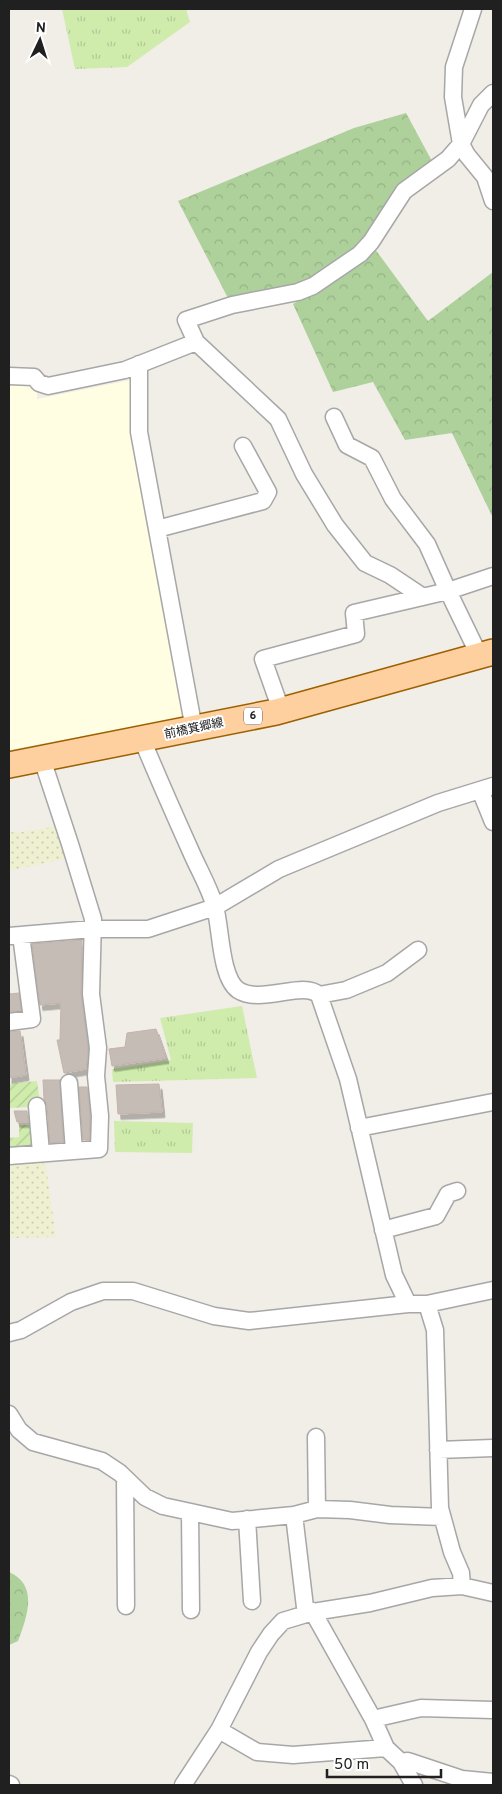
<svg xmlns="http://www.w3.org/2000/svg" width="502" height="1794" viewBox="0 0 502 1794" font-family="Overpass,'Noto Sans JP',sans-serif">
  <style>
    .education { fill: #fffde2 }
    .farmland { fill: url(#farmland-dots) }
    .grass { fill: url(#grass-tufts) }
    .forest { fill: url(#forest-crowns) }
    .garden { fill: url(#garden-furrows) }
    .building { fill: #c6bcb6; stroke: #c3b3a9; filter: url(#shadow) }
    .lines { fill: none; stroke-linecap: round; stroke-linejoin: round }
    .minor-casing { stroke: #a7a7a7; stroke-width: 19 }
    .primary-casing { stroke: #9d6000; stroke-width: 28 }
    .minor { stroke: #fff; stroke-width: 16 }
    .primary { stroke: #fed09f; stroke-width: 25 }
    .labels { text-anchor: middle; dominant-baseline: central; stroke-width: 4; stroke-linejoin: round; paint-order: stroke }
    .shield { fill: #fff; stroke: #636363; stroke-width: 1 }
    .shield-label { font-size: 11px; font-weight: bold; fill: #202020 }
    .street-label { font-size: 12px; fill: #202020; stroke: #fff }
  </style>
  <defs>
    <pattern id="farmland-dots" width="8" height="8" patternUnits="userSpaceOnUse" patternTransform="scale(1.25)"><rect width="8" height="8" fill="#eff0d2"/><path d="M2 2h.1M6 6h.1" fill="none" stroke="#cdceb4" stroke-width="1.8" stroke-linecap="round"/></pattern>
    <pattern id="grass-tufts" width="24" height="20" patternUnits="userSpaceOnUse" patternTransform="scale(1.25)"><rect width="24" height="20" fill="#cfecac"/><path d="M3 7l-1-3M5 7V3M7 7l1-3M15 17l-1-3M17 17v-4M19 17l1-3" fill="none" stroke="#b1ca94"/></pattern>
    <pattern id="forest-crowns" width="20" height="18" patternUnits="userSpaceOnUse" patternTransform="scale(1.25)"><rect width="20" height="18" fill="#aed19b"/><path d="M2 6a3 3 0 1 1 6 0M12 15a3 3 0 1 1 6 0" fill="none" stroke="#95b385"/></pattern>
    <pattern id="garden-furrows" width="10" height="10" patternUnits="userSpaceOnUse" patternTransform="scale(1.25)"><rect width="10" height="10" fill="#cfecac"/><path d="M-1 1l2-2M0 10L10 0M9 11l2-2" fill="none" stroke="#b1ca94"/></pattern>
    <filter id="shadow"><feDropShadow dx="3" dy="5.5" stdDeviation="0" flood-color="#0004"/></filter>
  </defs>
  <rect width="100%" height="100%" fill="#f1ede7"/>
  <path class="education" d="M130 380 135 387 186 717 9 750V383H28L37 389V399Z"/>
  <path class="farmland" d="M59 826 68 858 9 871V831L15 833Z
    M45 1160 56 1237 9 1238V1162Z"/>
  <path class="grass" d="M62 9H186L190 22 127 67 75 69Z
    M242 1006 257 1078 113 1082 112 1069 171 1060 160 1018Z
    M114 1121 193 1123 192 1153 115 1152Z"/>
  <path class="forest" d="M406 113 433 163 357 248 303 284 230 302 178 201 354 128Z
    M375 249 428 321 493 272V518L452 433 405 440 373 382 333 392 293 304 338 278Z
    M9 1572C39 1585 27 1617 18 1641L9 1645Z"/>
  <path class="garden" d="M37 1081 40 1102 31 1107 10 1108 9 1113V1084Z
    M19 1125H34L38 1151 9 1153V1138L19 1137Z"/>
  <path class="building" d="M82 940 81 994 88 1048 86 1069 64 1073 57 1040H60L61 1003 40 1005 32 944Z
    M19 993 21 1010 9 1012V994Z
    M156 1029 166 1058 112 1066 109 1049 125 1047 127 1033Z
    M20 1031 26 1075 9 1078V1032Z
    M43 1080H60L63 1142 50 1143 47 1105 44 1099Z
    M159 1084 162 1112 118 1114 116 1085Z
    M79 1087H87L90 1116 89 1140H83Z
    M14 1111H27L28 1122H17Z"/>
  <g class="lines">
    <g class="minor-casing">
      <path id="minor" d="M473 9 454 67 453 97 461 144 467 155 485 177 493 201
        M139 364V432L194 729
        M9 376 34 377 39 383 48 386 125 370 196 342
        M334 417 347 445 372 458 393 499 427 544 448 591 493 576
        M157 529 263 501 268 492 243 446
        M423 597 390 575 365 563 335 525 304 474 278 419 196 342 186 320 232 305 298 292 313 286 360 254 371 242 404 191 448 159 461 144 481 105 493 93
        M281 710 263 659 356 634 354 613 448 591 479 655
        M142 739C158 778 175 816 192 854 200 872 210 889 215 907 221 927 220 977 238 990 261 1005 303 980 319 995L348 1079 394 1275 408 1304
        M480 790 493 822
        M9 936 92 929H148L215 907 279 869 438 803 493 786
        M319 995 346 990 387 973 418 950
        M9 1022 32 1019 21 935
        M69 1083 74 1151
        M37 1106 41 1153
        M359 1128 493 1102
        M9 1156 99 1149 100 1116 96 1076 98 1048 91 994 93 919 70 844 42 759
        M383 1230 436 1216 448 1194 457 1191
        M427 1304 435 1330 440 1508 452 1552 461 1573 462 1586
        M9 1333 21 1330 71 1302 103 1291H133L214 1316 249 1321 408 1304H427L493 1290
        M9 1414 19 1430 33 1442 102 1461 120 1473 145 1497 163 1506 232 1521 294 1515 317 1509 350 1510 390 1515 442 1517
        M316 1437 317 1509
        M438 1450 493 1448
        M125 1478 126 1606
        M190 1512 191 1610
        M294 1515 305 1607 313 1612 373 1719 386 1748
        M247 1519 252 1601
        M373 1719 421 1708 493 1710
        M219 1730 257 1752 293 1755 386 1748 401 1762 414 1785
        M401 1762 408 1761 462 1779 493 1782
        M9 1784 11 1785
        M183 1785 219 1730 259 1652 271 1634 283 1621 313 1612 370 1603 432 1588 462 1586 493 1593"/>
    </g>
    <g class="primary-casing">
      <path id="primary" d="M9 765 276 712 493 652"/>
    </g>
    <use href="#minor" class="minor"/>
    <use href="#primary" class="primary"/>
  </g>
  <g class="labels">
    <rect class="shield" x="244" y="707.5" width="18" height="17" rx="4"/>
    <g class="shield-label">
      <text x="253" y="716">6</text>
    </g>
    <g class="street-label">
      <text transform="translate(194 729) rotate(-12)">前橋箕郷線</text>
    </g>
  </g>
  <rect width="502" height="1794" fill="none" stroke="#202020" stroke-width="20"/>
  <g transform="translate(40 40) rotate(4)" stroke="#ffffff" stroke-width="4" paint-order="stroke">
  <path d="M0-4L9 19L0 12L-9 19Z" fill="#202020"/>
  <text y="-8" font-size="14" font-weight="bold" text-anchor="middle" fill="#202020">N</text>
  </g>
  <path d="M327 1769v8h114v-8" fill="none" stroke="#202020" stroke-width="2.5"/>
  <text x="334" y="1769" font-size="15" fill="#202020" stroke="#ffffff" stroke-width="4" paint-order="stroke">50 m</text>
</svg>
